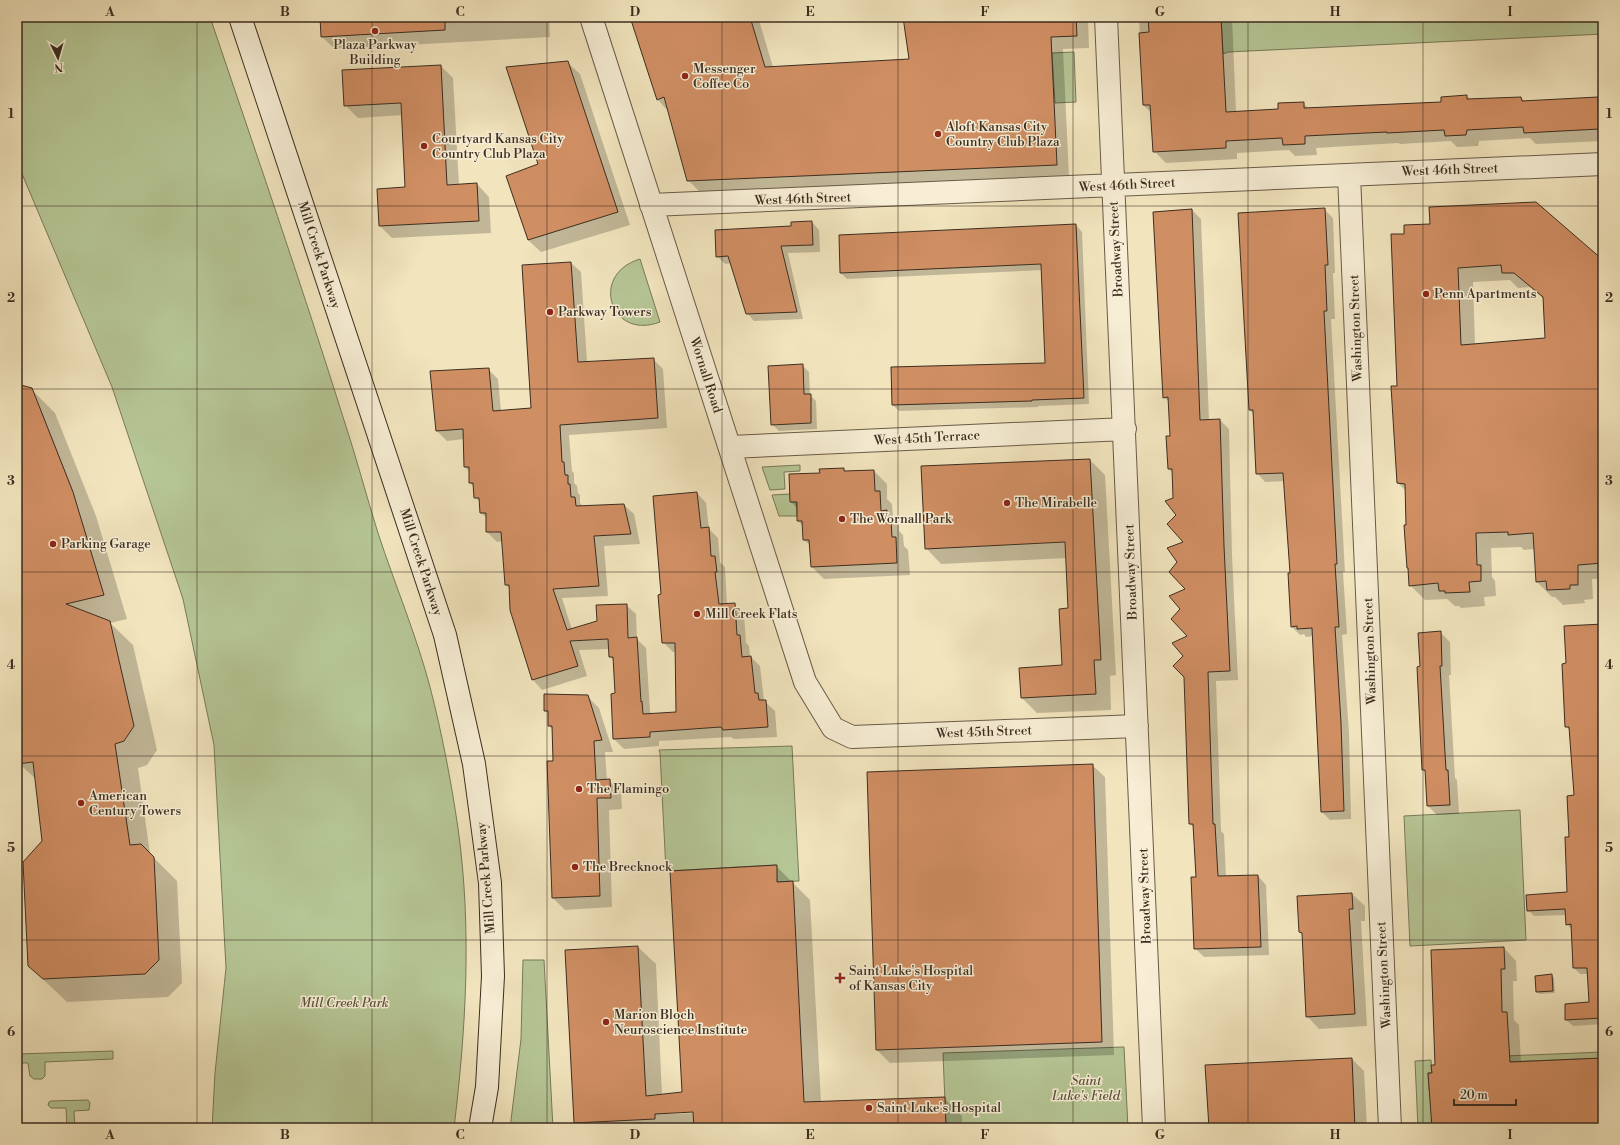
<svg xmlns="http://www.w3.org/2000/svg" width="1620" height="1145" viewBox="0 0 1620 1145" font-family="'Libre Bodoni',serif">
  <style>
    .green { fill: #b6c695; stroke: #787a5a }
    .shadow { fill: #0003; fill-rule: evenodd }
    .building { fill: #d08e63; stroke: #3b2d20; fill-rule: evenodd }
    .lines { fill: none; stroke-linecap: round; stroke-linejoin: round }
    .street-casing { stroke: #695b48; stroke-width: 24 }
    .secondary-casing { stroke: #3b2d20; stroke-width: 24 }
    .street { stroke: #f7eed5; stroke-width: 22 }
    .secondary { stroke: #f7eed5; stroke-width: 22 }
    .grid { fill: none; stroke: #3b2d20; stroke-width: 1; stroke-opacity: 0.55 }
    .poi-dot { fill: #8f2418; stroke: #f7eed5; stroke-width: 1.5 }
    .labels { text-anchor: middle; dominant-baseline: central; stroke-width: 3; stroke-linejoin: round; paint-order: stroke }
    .poi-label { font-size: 13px; fill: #3b2d20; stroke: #f7eed5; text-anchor: start }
    .street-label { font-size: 13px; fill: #3b2d20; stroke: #f7eed5 }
    .park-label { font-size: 13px; font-style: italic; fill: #5a533d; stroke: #f7eed5 }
    .neatline { fill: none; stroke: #3b2d20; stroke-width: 1.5 }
    .grid-label { font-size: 13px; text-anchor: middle; font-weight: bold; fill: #3b2d20 }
  </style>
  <rect width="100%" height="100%" fill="#f2e5be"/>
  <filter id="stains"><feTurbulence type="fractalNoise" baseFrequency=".005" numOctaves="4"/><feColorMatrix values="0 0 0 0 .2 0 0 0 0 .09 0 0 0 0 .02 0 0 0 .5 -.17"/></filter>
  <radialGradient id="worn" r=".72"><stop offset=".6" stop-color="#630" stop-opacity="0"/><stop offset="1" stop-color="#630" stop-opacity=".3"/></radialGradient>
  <path class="green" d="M17 17H210C255 150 301 283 343 417 356 456 366 495 378 533 395 585 416 634 430 687 442 733 451 781 458 828 472 928 466 1029 454 1128H212L215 1073 226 968 214 745 183 599 112 387 17 162Z
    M1221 17H1603V34L1228 52 1223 54Z
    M1074 52 1076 102 1055 103 1052 53Z
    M640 259 660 322C610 341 589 274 640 259Z
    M800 465V471L784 472 785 489 770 490 762 467Z
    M790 494 791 502H796L797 516H779L772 495Z
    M792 746 799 881 777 882 776 865 666 871 660 753 659 750Z
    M1520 810 1526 940 1410 946 1404 816Z
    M523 960H544L553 1128H510L521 1039Z
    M1124 1047 1128 1128H946L943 1053Z
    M113 1051V1059L45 1062V1076L42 1079H34L30 1076 28 1063H17V1054Z
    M1603 1052V1058L1505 1062V1056Z
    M1431 1060 1432 1073H1428L1429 1090H1434L1436 1119H1431L1432 1128H1418L1415 1061Z
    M88 1100 90 1103 89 1110 74 1111 75 1128H67L66 1108H51L48 1105 49 1102 51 1101Z"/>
  <path class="shadow" d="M321 17H549L550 37 335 49 322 37Z
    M631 17H758L773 67 910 60 904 17H1088L1089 48 1063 49 1069 177 701 193 688 180 668 111 658 100Z
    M1139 17H1232L1236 112 1279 110 1303 103 1309 109 1442 103 1466 96 1471 100 1521 98 1525 102 1597 98 1603 104V141L1536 144 1530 138 1479 141 1478 146 1457 147 1451 141 1400 144 1398 143 1316 148 1317 155 1295 156 1289 150 1237 153V159L1166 163 1154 151 1152 113 1143 105Z
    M567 62 580 74 630 225 541 252 528 240 507 176 539 165Z
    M441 66 453 78 459 185 477 184 489 197 491 233 392 238 380 226 407 188 403 115 358 118 345 105Z
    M1192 210 1201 219 1209 420H1220L1229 429 1232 555 1238 680 1216 681 1221 831 1224 834 1226 877 1258 876 1266 885 1269 955 1204 957 1195 948 1197 878 1194 828 1190 824 1184 656 1189 637 1181 609 1186 590 1179 562 1184 543 1174 499 1173 473 1169 469 1171 437 1169 402 1164 397Z
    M1325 210 1333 218 1335 273H1333L1335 319H1331L1345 572H1343L1347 634 1342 635 1349 732 1351 819 1330 820 1322 812 1313 636 1306 637 1304 634 1300 635 1292 627 1291 573 1285 481 1265 482 1257 473 1254 415 1250 410 1239 214Z
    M812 222 819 230 820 252 788 253 803 319 754 321 747 313 732 263 725 264 717 256 792 227Z
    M1076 225 1082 232 1089 404 1038 406V407L899 411 893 405 1047 364 1043 270 847 279 841 273 840 236Z
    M1392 235 1603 261V579H1592L1593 599 1584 600 1585 603 1563 605 1555 597H1552L1537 582 1535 549 1524 550 1521 547 1491 548 1492 577 1495 581 1496 596 1484 597 1485 606 1461 608 1459 606H1455L1447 599 1425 600 1410 585 1406 491 1398 483V387ZM1510 280 1518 288 1530 287 1544 299 1546 339 1475 345 1473 282Z
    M571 263 581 272 587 362 653 359 663 369 667 428 569 435 572 471 574 473V483L577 486 578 493 580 495V503L584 507 624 505 634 514 640 544 604 546 608 596 562 598 572 630 598 622 626 605 636 614 637 639 646 648 650 711 652 715 677 713 676 652H673L663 642 662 595 697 493 706 503 709 529 718 538 720 562 725 567 727 604H734L744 614 746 643 749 646 750 656 760 666 764 701 775 711 777 737 734 739 731 737 659 741V746L624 749 614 739 616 694 614 661 610 657 609 649 579 650 587 676 542 690 533 680 510 589 506 585 503 541 497 542 487 532V518L481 513V503L475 497 474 487 470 483V473L465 467 464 439 447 441 437 431 488 369 498 379 501 411 532 409Z
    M802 365 809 372 810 395 816 401 817 429 779 431 772 424Z
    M17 386 31 389 55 413 96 516 127 619 110 623 133 645 157 750 147 765 138 768 150 854 177 881 182 983 168 997 67 1002 29 966 43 841 36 779 17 762Z
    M1090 460 1105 475 1116 675 1110 676 1111 710 1037 713 1022 698 1063 666 1070 609 1067 558 941 564 926 548Z
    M843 469 846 472 874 471 887 484V499L892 504 893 518 899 524V531L903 535 904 546 908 550 910 575 824 579 812 567 811 546 804 540 803 526 798 521V509L791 502 821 474Z
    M1603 625V1024L1573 1026 1566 1020 1590 1003 1588 974H1580L1574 968 1572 930 1567 924 1566 915 1534 916 1528 910 1568 893 1570 838 1575 796 1570 731 1566 726 1567 664Z
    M1440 632 1450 642 1451 675H1449L1455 778 1457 780 1459 814 1437 815 1428 806 1426 772 1423 770 1421 667Z
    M587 696 599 708 613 752H605L607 781 609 780 621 792 622 809 609 810 612 907 565 910 553 898 554 762 553 730 549 726V714L545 710Z
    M1092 765 1105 777 1114 1055 890 1063 877 1050 868 773Z
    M776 866 810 900 821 1102 944 1098 962 1116V1128H576L566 950 638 947 656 964 662 1095 683 1093ZM698 1111V1113L666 1114V1113Z
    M1352 894 1365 906V921H1361L1367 1026 1319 1029 1307 1016 1303 935 1300 932Z
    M1504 948 1516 961 1517 981H1513L1514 1020 1519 1025 1521 1062 1603 1059V1128H1432L1433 1074Z
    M1551 975 1554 978 1555 993 1540 994 1537 992Z
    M1352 1059 1364 1071 1367 1128H1210Z"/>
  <path class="building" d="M320 17H445V30L321 37Z
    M630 17H750L765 67 909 59 903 17H1076L1077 36 1051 37 1057 165 687 181 664 97 657 100Z
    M1148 17H1221L1226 112 1278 109V103L1304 102V108L1441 102V97L1467 95V99L1521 97 1522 101 1598 97 1599 129 1524 133 1523 127 1467 130 1466 135 1445 136 1444 130 1387 133V132L1305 136V144L1283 145 1282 138 1226 141V148L1153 152 1150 105H1143L1139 33 1149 32Z
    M568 61 618 212 528 240 506 176 538 164 506 67Z
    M441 65 447 185 477 183 479 221 379 226 377 189 405 187 401 103 344 106 342 70Z
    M1536 202 1603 260V516H1602L1603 563 1578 565V585H1570V589L1547 590 1546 581 1536 582 1533 533 1508 535V532L1476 533 1477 565H1481V581L1469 582 1470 592 1445 593V591H1439L1438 583 1409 586 1408 568H1407L1404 525H1406L1405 484 1397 483 1391 386H1397L1391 234H1404V225L1430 224 1429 207ZM1501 265 1502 273H1514L1543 297 1545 338 1461 345 1458 268Z
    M1325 208 1328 265H1325L1327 311H1324L1337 564H1335L1339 627H1335L1341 723 1344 811 1321 812 1312 628 1297 629V626L1291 627 1288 573H1290L1283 473 1256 474 1253 410H1249L1238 213Z
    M1192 209 1200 420 1220 419 1224 546 1230 671 1208 672 1213 824H1215L1218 876 1258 875 1261 947 1194 949 1191 877H1196L1193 824H1189L1184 677 1173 666 1183 656 1172 643 1187 636 1171 619 1180 609 1169 596 1185 589 1169 572 1177 562 1167 548 1183 542 1167 524 1176 515 1165 501 1173 498 1172 469H1168L1166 436H1170L1168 397 1163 398 1153 212Z
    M812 221 813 245 781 246 797 312 746 314 728 256 716 257 715 230 791 226V222Z
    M1076 224 1084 398 1032 400V401L892 405 891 367 1045 363 1041 264 840 273 839 235Z
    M571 262 578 362 654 358 658 418 560 425 562 462H564L565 475H568V484H570L571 497H575L576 506 624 504 631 534 594 536 599 586 553 589 567 630 597 621 596 605 627 604 628 638 637 637 641 702 642 701 643 714 676 712 675 643H662L658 595 661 594 653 496 697 492 701 528 709 527 711 556H715L717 572H715L719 604 735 603 737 635H740L742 657 751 656 755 693H758L759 700H766L768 727 723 730 721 727 650 732V737L613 739 611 694 615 693 613 657H609L608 639 570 641 578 666 532 680 510 610 509 585H505L501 532H486V513H480L479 498H474L473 483H469V467H464L463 429 436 431 430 371 489 368 493 411 531 408 522 265Z
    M803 364 804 394H811V423L771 425 768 366Z
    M17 384 32 388 73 492 104 595 66 604 110 621 134 726 124 741 115 744 130 845 141 844 154 857 159 960 145 974 43 979 28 966 23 862 42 841 33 762 17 764Z
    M1090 459 1101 660H1094L1096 694 1021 698 1019 668 1062 665 1059 609 1068 608 1065 542 925 549 921 466Z
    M844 468V471L874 470 875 491H880L881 511 887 510V521H891L892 537H896L897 563 811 567 809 540H803L802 521H797V502H790L789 474 820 473 819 469Z
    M1603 624V1018L1565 1020V1004L1589 1002 1587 968H1573L1571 924 1566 925 1565 909 1527 911 1526 895 1567 892 1565 837H1569L1567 796 1574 795 1569 727H1565L1562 664 1566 663 1564 626Z
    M1441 631 1442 666H1440L1446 770H1448L1450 805 1427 806 1425 770H1422L1417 667 1420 666 1418 633Z
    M544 694 588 695 602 740 594 741 596 780 610 779 611 798H597L600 896 552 898 547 761H553L552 726H548V711H544Z
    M1093 764 1102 1042 876 1050 867 772Z
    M777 865V882L793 881 804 1102 945 1097 946 1128H694L693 1112 655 1114V1119L574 1123 565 950 638 946 646 1096 682 1092 670 871Z
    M1352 893 1353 909H1349L1355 1014 1306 1017 1302 933 1299 932 1297 896Z
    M1504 947 1505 969H1501L1502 1012H1507L1510 1062 1603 1058V1128H1432L1428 1073H1432L1431 1065H1435L1431 950Z
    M1552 974 1553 991 1536 992 1535 976Z
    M1352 1058 1355 1128H1209L1205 1065Z"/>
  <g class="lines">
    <g class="street-casing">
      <path id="street" d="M591 17 805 682 833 728 852 737 1137 726
        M1106 17 1154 1128
        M1349 175 1390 1128
        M651 205 1603 164
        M730 447 1125 429"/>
    </g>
    <g class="secondary-casing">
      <path id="secondary" d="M240 17 445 635 474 764 490 883 493 976 487 1087 480 1128"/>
    </g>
    <use href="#street" class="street"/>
    <use href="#secondary" class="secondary"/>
  </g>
  <path class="grid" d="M197 17V1128M372 17V1128M547 17V1128M722 17V1128M898 17V1128M1073 17V1128M1248 17V1128M1423 17V1128M17 206H1603M17 389H1603M17 572H1603M17 756H1603M17 940H1603"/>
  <g class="poi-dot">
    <circle cx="375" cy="31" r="4"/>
    <circle cx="685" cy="76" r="4"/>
    <circle cx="938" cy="134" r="4"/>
    <circle cx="424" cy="146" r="4"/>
    <circle cx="1426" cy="294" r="4"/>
    <circle cx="550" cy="312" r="4"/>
    <circle cx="1007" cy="503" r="4"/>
    <circle cx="842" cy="519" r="4"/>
    <circle cx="53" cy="544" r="4"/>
    <circle cx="697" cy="614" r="4"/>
    <circle cx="579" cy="789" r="4"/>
    <circle cx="81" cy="803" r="4"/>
    <circle cx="575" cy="867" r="4"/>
    <path d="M838 972h4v4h4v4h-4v4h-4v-4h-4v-4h4z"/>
    <circle cx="606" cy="1022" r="4"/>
    <circle cx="869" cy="1108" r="4"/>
  </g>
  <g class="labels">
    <g class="poi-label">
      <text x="375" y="45" text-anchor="middle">Plaza Parkway<tspan x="375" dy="15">Building</tspan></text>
      <text x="693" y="69">Messenger<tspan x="693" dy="15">Coffee Co</tspan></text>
      <text x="946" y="127">Aloft Kansas City<tspan x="946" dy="15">Country Club Plaza</tspan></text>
      <text x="432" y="139">Courtyard Kansas City<tspan x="432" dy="15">Country Club Plaza</tspan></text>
      <text x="1434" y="294">Penn Apartments</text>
      <text x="558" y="312">Parkway Towers</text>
      <text x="1015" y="503">The Mirabelle</text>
      <text x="850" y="519">The Wornall Park</text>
      <text x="61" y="544">Parking Garage</text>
      <text x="705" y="614">Mill Creek Flats</text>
      <text x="587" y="789">The Flamingo</text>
      <text x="89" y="796">American<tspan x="89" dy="15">Century Towers</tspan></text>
      <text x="583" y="867">The Brecknock</text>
      <text x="849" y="971">Saint Luke's Hospital<tspan x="849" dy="15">of Kansas City</tspan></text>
      <text x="614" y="1015">Marion Bloch<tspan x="614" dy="15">Neuroscience Institute</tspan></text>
      <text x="877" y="1108">Saint Luke's Hospital</text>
    </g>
    <g class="street-label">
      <text transform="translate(1450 170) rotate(-2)">West 46th Street</text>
      <text transform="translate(1127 185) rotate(-3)">West 46th Street</text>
      <text transform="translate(803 199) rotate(-2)">West 46th Street</text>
      <text transform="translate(1116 249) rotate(-93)">Broadway Street</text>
      <text transform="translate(319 255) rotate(72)">Mill Creek Parkway</text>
      <text transform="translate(1356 328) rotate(-92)">Washington Street</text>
      <text transform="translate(706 375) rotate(72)">Wornall Road</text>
      <text transform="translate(927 438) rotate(-3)">West 45th Terrace</text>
      <text transform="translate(421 562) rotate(72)">Mill Creek Parkway</text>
      <text transform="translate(1131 572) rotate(-92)">Broadway Street</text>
      <text transform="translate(1370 651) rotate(-92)">Washington Street</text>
      <text transform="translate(984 732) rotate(-2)">West 45th Street</text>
      <text transform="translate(486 878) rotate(-95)">Mill Creek Parkway</text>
      <text transform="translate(1145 896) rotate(-92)">Broadway Street</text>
      <text transform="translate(1384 975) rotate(-93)">Washington Street</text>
    </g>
    <g class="park-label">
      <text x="344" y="1003">Mill Creek Park</text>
      <text x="1086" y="1081">Saint<tspan x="1086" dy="15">Luke's Field</tspan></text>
    </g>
  </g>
  <rect width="1620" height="1145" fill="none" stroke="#f2e5be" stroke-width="44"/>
  <g transform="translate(58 58) rotate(175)" stroke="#f7eed5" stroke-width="3" paint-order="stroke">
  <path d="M0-3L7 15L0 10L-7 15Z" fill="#3b2d20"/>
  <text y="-6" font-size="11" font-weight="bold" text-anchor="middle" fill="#3b2d20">N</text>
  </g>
  <path d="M1454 1099v6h62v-6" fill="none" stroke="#3b2d20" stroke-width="2"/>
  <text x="1460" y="1099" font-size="12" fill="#3b2d20" stroke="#f7eed5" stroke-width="3" paint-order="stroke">20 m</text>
  <rect x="22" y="22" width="1576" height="1101" class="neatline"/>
  <g class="grid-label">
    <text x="110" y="16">A</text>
    <text x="285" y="16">B</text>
    <text x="460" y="16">C</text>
    <text x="635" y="16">D</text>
    <text x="810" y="16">E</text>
    <text x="985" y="16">F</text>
    <text x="1160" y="16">G</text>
    <text x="1335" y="16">H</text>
    <text x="1510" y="16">I</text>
    <text x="11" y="118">1</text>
    <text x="1609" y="118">1</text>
    <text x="11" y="302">2</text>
    <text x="1609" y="302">2</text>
    <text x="11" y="485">3</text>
    <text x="1609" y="485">3</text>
    <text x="11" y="669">4</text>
    <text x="1609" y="669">4</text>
    <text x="11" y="852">5</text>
    <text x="1609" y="852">5</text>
    <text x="11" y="1036">6</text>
    <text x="1609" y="1036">6</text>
    <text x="110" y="1139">A</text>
    <text x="285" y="1139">B</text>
    <text x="460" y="1139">C</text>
    <text x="635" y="1139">D</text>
    <text x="810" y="1139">E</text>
    <text x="985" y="1139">F</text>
    <text x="1160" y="1139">G</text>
    <text x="1335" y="1139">H</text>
    <text x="1510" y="1139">I</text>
  </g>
  <rect width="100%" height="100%" filter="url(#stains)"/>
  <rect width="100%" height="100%" fill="url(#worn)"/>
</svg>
